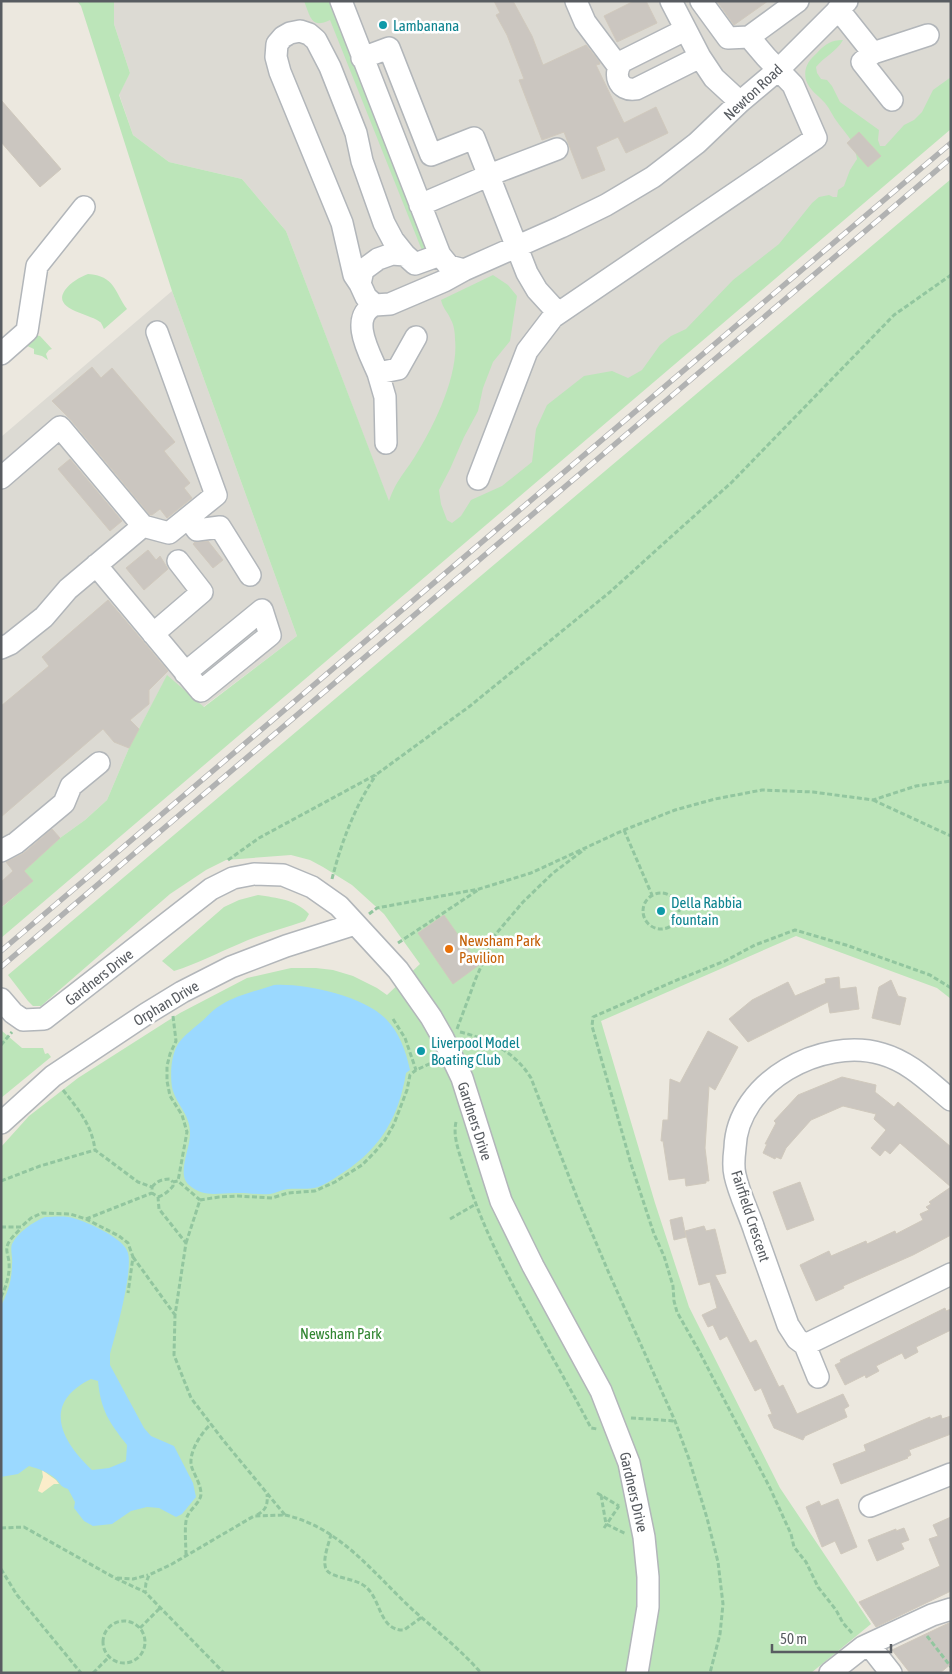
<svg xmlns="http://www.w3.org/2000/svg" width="952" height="1674" viewBox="0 0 952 1674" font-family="'Asap Condensed',sans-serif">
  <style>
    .industrial { fill: #dcdad3 }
    .green { fill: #bce5b9 }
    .sand { fill: #fbedca }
    .water { fill: #9bd9ff; fill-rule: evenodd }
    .building { fill: #cbc6c0; stroke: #d0c9bd }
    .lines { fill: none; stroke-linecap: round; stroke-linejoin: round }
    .minor-casing { stroke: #b2b6ba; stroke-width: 24 }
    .path { stroke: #92c69f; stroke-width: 3; stroke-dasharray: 5 2.5; stroke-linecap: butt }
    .minor { stroke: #fff; stroke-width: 21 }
    .rail-casing { stroke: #b1b2b2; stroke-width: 5.5 }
    .rail { stroke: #fff; stroke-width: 4; stroke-dasharray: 11; stroke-linecap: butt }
    .culture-dot { fill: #0f9aa8; stroke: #fff; stroke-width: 2 }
    .food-dot { fill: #e8710a; stroke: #fff; stroke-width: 2 }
    .labels { text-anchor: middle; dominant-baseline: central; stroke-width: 5; stroke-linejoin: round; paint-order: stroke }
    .culture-label { font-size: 15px; fill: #0d838f; stroke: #fff; text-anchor: start }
    .street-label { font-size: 15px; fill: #585c61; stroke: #fff }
    .food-label { font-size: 15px; fill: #c56008; stroke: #fff; text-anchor: start }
    .park-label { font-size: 15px; fill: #328632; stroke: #fff }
  </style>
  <rect width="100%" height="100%" fill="#ece8df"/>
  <path class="industrial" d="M114 1H951V104L449 544 389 502 286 231 242 179 169 162 133 135 119 94 130 73 114 24Z
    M172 291 297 636 203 707 167 676 129 748 107 800 85 820 60 838 25 870 33 881 1 908V437Z"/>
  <path class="green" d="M77 1H114V24L130 73 119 95 133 135 169 162 242 179 286 231 389 501C396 481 403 475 414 458 433 428 459 376 455 339 455 333 454 325 451 320 448 312 443 309 441 300L493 275 508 285 517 296 510 341 493 362 483 388 478 411 464 437 450 469 439 490 441 504 447 520 452 523 461 516 471 500 502 486 532 462 536 429 547 405 584 376 612 371 628 378 642 370 660 345 671 336 686 329 733 280 779 244 812 203 819 197 829 195 833 197H837L838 190 844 186 850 170 857 159C854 140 849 138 838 123 833 117 830 109 825 103 819 96 809 90 806 80 803 68 809 60 817 53 825 44 831 40 843 40 837 51 824 57 816 67L817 73 821 79 827 80 832 86 840 102 879 130 878 140 880 146H885L904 125 914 120 922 112 933 90 951 77V129L1 938V908L33 881 24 871 60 838 85 820 107 800 129 748 167 675 204 707 297 636 172 291 81 6Z
    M304 1H330L426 246V250L423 253 330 20C311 29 311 18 304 1Z
    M951 179V999L937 988 796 936 601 1021 655 1203 689 1307 780 1488 871 1624 811 1673H1V1147L29 1116 78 1078 180 1013 247 978 291 968H316L333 970 353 976 377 988 387 995 420 964 384 914 352 885 323 867 310 860 291 855 226 860 206 870 170 894 41 1006H33L28 1001 8 975Z
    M88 274C115 276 114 291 127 309L104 329C104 329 101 322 100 322 91 314 51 310 65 290 71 282 80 277 88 274Z
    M32 334 40 336 52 349 49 350 46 354 48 360 42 356 34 354V349L25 345Z
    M258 895C277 898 295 899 309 914L305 921C283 929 260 934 239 944 217 953 197 964 174 971L162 961 224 907 239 900Z
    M1 1026 2 1031 22 1048H43L45 1054 48 1053 51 1057 1 1098Z"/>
  <path class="sand" d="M42 1470 56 1480 59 1484H54L42 1493 38 1491 43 1477Z"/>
  <path class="water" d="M274 985C304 983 364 996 386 1019 399 1032 406 1051 410 1070L406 1073C399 1116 381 1148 344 1172 336 1177 327 1184 318 1187 308 1190 298 1188 288 1189 281 1190 276 1193 270 1194 260 1195 249 1193 239 1193 220 1192 205 1199 189 1185 176 1174 191 1148 190 1132 190 1114 175 1103 172 1087 170 1073 171 1051 181 1040 187 1033 194 1028 201 1022 207 1017 213 1009 221 1005 237 995 256 991 274 985Z
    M45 1217C52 1217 60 1216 68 1217 82 1219 125 1238 128 1253 133 1272 116 1333 110 1354V1365L144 1428 151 1436 174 1446 193 1483 196 1497 182 1514 176 1517 159 1508 147 1507 131 1511 112 1524 93 1526 84 1521 74 1508 75 1502 68 1489C59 1486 62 1485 56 1479 48 1472 39 1469 29 1466L18 1474 1 1477V1306C8 1292 12 1280 12 1264 13 1258 10 1250 12 1244 18 1232 33 1222 45 1217ZM91 1379 98 1381C101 1411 109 1422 127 1445L126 1461 109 1468 92 1470C60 1440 42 1403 91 1379Z"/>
  <path class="building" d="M494 1H513L532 36 543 65 586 45 599 61 600 64 596 65 624 123 656 107 668 133 626 153 618 137 596 147 605 170 582 179 564 132 542 140 519 80 524 79 507 35 496 15 500 13Z
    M634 1H646L657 23 617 42 604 16Z
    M717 1H768L734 25Z
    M1 100 61 169 40 187 1 142Z
    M859 132 881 156 868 167 847 143Z
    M92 367 101 378 112 368 175 442 164 451 190 483 184 488 192 498 167 518 160 509 152 515H150L70 419 52 401Z
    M70 459 122 521 110 531 58 469Z
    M208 541 223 560 213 568 193 544 195 542Z
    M148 550 156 560 160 556 168 569 144 590 126 568Z
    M108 600 168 671 149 690V704L130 720 139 729 129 748 114 742 103 729 1 817V706L49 666 42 657Z
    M52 829 60 838 24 871 33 881 1 907V882L13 871 6 862 24 853Z
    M444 915 479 965 453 984 418 933Z
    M839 977 840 989 856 987 859 1009 830 1013 828 1002 748 1042 729 1019 752 1000 788 982 795 996 826 983 825 979Z
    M891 980 898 996 906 998 900 1025 872 1018 879 987Z
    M708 1031 738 1047 715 1090 709 1086 705 1148 709 1181H706V1183L686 1186 685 1178 669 1180 663 1141H661L663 1120H668L670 1079 680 1083Z
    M842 1077 876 1085 875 1092 894 1107 898 1102 951 1147V1187L900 1143 890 1154 885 1150 880 1156 871 1148 886 1130 874 1119 876 1114 843 1106 811 1120 786 1148 781 1159 776 1157 775 1159 763 1153 767 1144H765L776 1123 774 1121 798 1095Z
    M800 1182 814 1220 787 1230 773 1192Z
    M951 1187V1235L913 1255 843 1286 844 1288 816 1301 800 1265 829 1251 831 1256 866 1241 867 1244 895 1231 896 1234 923 1220 920 1214 929 1210 926 1207 931 1204 929 1202Z
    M682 1217 686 1237 674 1240 670 1220Z
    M704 1226 706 1231 715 1229 726 1273 715 1275 750 1343 756 1340 779 1387 783 1385 797 1414 843 1394 849 1406 844 1409 847 1417 805 1436 803 1440 774 1428 768 1415 772 1414 761 1388 755 1391 727 1336 720 1340 713 1325 708 1327 702 1315 717 1308 710 1282 699 1285 685 1231Z
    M945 1308 946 1311 951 1309V1330L916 1347 918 1352 905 1359 902 1353 876 1366 879 1371 866 1378 865 1375 845 1385 835 1365 841 1362 840 1360Z
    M941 1415 942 1419 951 1416V1434L909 1450 911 1455 907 1457 908 1458 841 1484 833 1464 866 1451 864 1445 930 1417V1419Z
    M838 1499 857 1547 841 1554 835 1541 822 1547 806 1507 819 1501 821 1506Z
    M951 1517V1591L876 1627 859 1602 940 1566 929 1539 938 1536 933 1525Z
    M904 1528 909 1540 901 1543 904 1549 877 1561 868 1540 896 1529V1531Z
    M951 1622V1664L940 1673H910L892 1650Z"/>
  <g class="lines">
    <g class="minor-casing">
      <path id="minor" d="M341 1 440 255 449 266 464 270 561 227 606 205 653 177 697 143 740 102 778 70 847 1
        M576 1 585 22 618 66
        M671 1 700 57 714 78 740 102
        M701 1 728 38 749 37
        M838 9 873 53 928 35
        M685 30 623 61C612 73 618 92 636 89L700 57
        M873 53 862 62 892 100
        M362 58 389 48 431 155 474 138 527 273 537 290 558 313
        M420 205 497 172 557 149
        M440 255 415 264 405 255 392 254 378 259 363 270 360 284 366 297 375 305 390 304 444 281 464 270
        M360 284 354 275 342 223 280 72 276 57 277 44 283 37 290 33 300 31 309 34 316 40 330 67 356 133 362 161 384 223 393 240 405 255
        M375 305C348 317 370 354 378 373L398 369 416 337
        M1 354 27 331 37 266 84 207
        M378 373 385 397 386 443
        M1 478 60 427 143 526 169 533 216 495 157 332
        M478 479 527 351 553 317 816 138 793 85 766 57 749 37 798 1
        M188 518 197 530 220 527 250 575
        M96 565 201 691 270 635 262 610 185 673
        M153 634 202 592 178 561
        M1 648 10 644 44 617 68 589 143 526
        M1 851 16 843 64 803 71 786 99 763
        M1 999 13 1013 23 1020 44 1019 211 889 233 878 254 874 283 875 312 887 339 906 398 970 431 1017 443 1038 462 1078 501 1201 533 1266 601 1391 629 1463 644 1537 648 1577V1607L637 1673
        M1 1123 53 1076 146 1014 182 992 231 967 286 946 355 924
        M805 1345 951 1274
        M818 1377 805 1345 797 1339 788 1325C777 1294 766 1263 755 1232 749 1213 739 1194 735 1175 733 1167 734 1156 735 1148 737 1082 822 1036 882 1054 910 1062 929 1082 951 1100
        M870 1506 951 1474
        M869 1645 891 1673
        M830 1673 863 1647 932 1615 951 1609"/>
    </g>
    <path class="path" d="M873 800 951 836
      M624 830 652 895
      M228 860 259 838 377 774 470 706 610 592 673 535 732 482 894 315 951 275
      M332 879C341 843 355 806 376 775
      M643 911a18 18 0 1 1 36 0a18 18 0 1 1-36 0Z
      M369 914 377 908 479 889 531 873 624 830 675 810 715 799 762 790 813 792 873 800 916 786 951 781
      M398 943 478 890
      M173 1016 176 1041 170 1054 167 1066V1081L170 1096 182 1115 187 1132 178 1181
      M393 1019 405 1038 416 1070
      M457 1029 476 978 495 935 523 902 553 873 585 849
      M460 1032C489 1039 515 1052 531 1078L578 1200 608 1271 675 1421 689 1459 707 1518 718 1562 723 1604 720 1634 710 1673
      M1 1045 12 1032
      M63 1090C78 1109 92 1125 95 1150L138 1182 152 1187V1193L158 1197 159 1209 186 1243 175 1315 174 1355 191 1398 223 1440 285 1515 254 1516 172 1564 149 1575 146 1583 145 1592
      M456 1122C453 1135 458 1149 462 1162 489 1257 546 1341 591 1428L597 1429
      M1 1181 40 1166 95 1150
      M152 1187C157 1181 162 1179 170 1179L173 1182
      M158 1197C164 1195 169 1191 173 1186V1182L178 1181 200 1200
      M86 1219 152 1193
      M450 1219 476 1204
      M1 1227H21L31 1218 42 1213 70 1214 86 1219 119 1236 128 1243 133 1257 128 1293
      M186 1243 200 1200 219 1197 238 1196 272 1198 288 1193 315 1191 335 1182 362 1165 374 1153 385 1140 394 1124 407 1090 410 1075 416 1070 436 1061
      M133 1257 175 1315
      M1 1297C6 1287 10 1274 9 1263 9 1258 6 1252 7 1247 8 1240 17 1233 21 1228
      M631 1418 675 1421
      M597 1493 619 1506
      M601 1495 606 1524 626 1534
      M257 1515C266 1510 268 1505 267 1494
      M285 1515C340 1527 374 1574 414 1611 437 1631 461 1650 481 1673
      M1 1528 24 1527 115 1578 145 1592 224 1673
      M604 1528 619 1506
      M331 1534C329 1544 322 1559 326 1569 331 1579 356 1577 367 1588 381 1601 380 1631 404 1630L422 1617
      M186 1555C186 1546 184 1525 187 1517 190 1509 201 1502 201 1494 201 1485 195 1476 192 1468 187 1454 201 1433 211 1424
      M1 1569 17 1595 81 1673
      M117 1578 133 1579 148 1575
      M103 1642a21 21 0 1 1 42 0a21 21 0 1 1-42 0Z
      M140 1628 161 1607
      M852 1633 843 1623 836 1610 818 1587 806 1562 794 1547 791 1534 770 1488 699 1351 677 1312 674 1301 673 1286 664 1256 654 1234 631 1164 592 1026 593 1017 677 980 725 961 755 945 795 930 846 945 930 975 951 988
      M927 1636 951 1667
      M93 1673 109 1657"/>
    <use href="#minor" class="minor"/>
    <g class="rail-casing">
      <path id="rail" d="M1 951 951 143
        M1 967 951 158"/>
    </g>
    <use href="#rail" class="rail"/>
  </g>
  <g class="culture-dot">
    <circle cx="383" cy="25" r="5"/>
    <circle cx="661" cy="911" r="5"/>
    <circle cx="421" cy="1051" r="5"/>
  </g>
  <circle class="food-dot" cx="449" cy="949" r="5"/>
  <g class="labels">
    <g class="culture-label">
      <text x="393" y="25">Lambanana</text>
      <text x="671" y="902">Della Rabbia<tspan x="671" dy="17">fountain</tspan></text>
      <text x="431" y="1042">Liverpool Model<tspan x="431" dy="17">Boating Club</tspan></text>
    </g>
    <g class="street-label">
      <text transform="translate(753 92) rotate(-43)">Newton Road</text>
      <text transform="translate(99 977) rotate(-38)">Gardners Drive</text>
      <text transform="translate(166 1003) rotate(-31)">Orphan Drive</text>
      <text transform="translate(475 1121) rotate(72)">Gardners Drive</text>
      <text transform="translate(751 1216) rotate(72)">Fairfield Crescent</text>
      <text transform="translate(634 1492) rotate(77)">Gardners Drive</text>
    </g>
    <g class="food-label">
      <text x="459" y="940">Newsham Park<tspan x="459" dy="17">Pavilion</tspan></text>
    </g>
    <g class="park-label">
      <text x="341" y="1333">Newsham Park</text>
    </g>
  </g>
  <rect width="952" height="1674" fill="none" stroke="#585c61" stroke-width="5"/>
  <path d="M772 1644v8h119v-8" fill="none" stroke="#585c61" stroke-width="2.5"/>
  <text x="780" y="1644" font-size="15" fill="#585c61" stroke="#ffffff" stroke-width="4" paint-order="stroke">50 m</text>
</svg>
